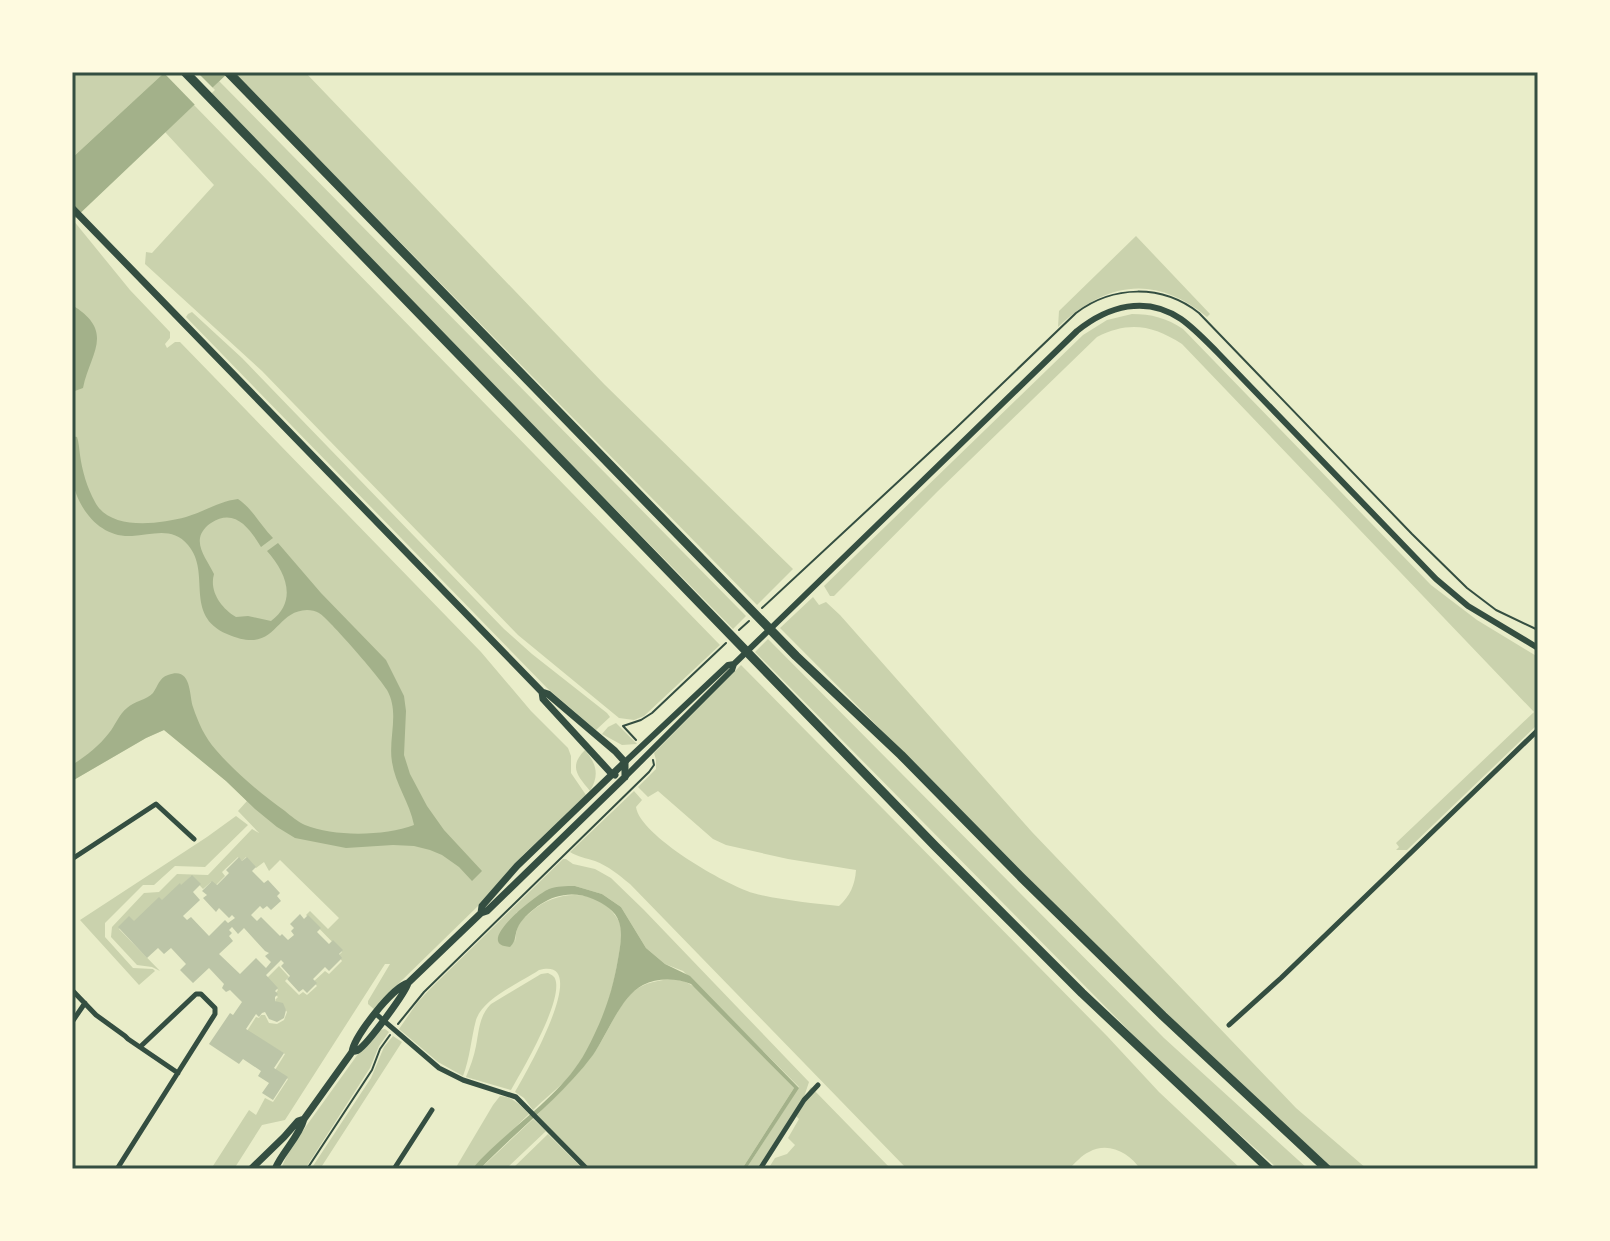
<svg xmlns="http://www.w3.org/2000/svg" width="1610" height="1241" viewBox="0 0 1610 1241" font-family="'Source Sans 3',sans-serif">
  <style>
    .green { fill: #cad2ad }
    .water { fill: #a3b18a }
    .pier { fill: #e9edc9 }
    .building { fill: #bcc5a7; fill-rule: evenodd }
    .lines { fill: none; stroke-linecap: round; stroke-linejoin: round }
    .path { stroke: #344e41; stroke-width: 2 }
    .minor { stroke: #344e41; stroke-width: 5 }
    .tertiary { stroke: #344e41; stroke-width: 6 }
    .secondary { stroke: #344e41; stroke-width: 7 }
    .motorway { stroke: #344e41; stroke-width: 9 }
    .neatline { fill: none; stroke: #344e41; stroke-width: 3 }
  </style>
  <rect width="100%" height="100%" fill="#e9edc9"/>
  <path class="green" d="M72 72H161L163 74 72 158Z
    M233 72H305L604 384 793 569 757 605Z
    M219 81 746 616 733 629 207 93Z
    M194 105 720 645 644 716 634 720 619 718 518 635 262 371 145 264 146 252 152 253 214 185 165 132Z
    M73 220 130 290 170 332V338L165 344 167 348 175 342H180L481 652 531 711 568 748 571 756V773L586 795 523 855 478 906 393 989 375 1010 368 1004V1001L390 964H385L285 1120 262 1125 234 1169H211L249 1110 256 1115 265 1098 273 1102 288 1079 275 1070 285 1054 247 1031 256 1017 259 1018 261 1015H265L269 1023 277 1024 284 1020 287 1012 282 1004 277 1003 275 1000 278 997 275 994 278 990 267 978 279 966 289 977 285 981 299 995 303 992 307 995 317 986 313 982 325 971 329 974 342 961 338 956 342 952 306 915 310 911 328 929 339 918 280 860 269 871 264 862 256 868 246 857 242 861 238 857 222 872 225 876 215 886 211 882 203 889 191 876 164 903 134 924 129 920 119 929 160 971 152 967 137 965 111 937 112 927 144 893 159 892 177 874 208 875 252 829 259 833 238 811 247 801 226 781 164 730 146 738 72 781Z
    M1136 236 1210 314 1207 317C1154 273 1105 283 1058 327L1059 311Z
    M192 312 242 358 504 629 532 654 607 713 610 717 596 730 547 688 186 317 188 314Z
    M1132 314C1151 314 1167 318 1183 329L1431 585 1477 620 1538 657V724L1407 850H1396L1399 847 1396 843 1534 712 1182 344C1152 325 1129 321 1097 337L938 491 834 596H830L824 586 1083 335 1107 320Z
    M813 597 819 605 826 602 840 615 1032 832 1296 1108 1367 1169H1334L1223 1069 1102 952 780 628Z
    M768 639 1164 1038 1308 1169H1278L1162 1064 755 652Z
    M741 665 1107 1036 1159 1092 1241 1169H1140C1130 1153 1108 1141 1089 1152 1082 1155 1075 1163 1069 1169H907L630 884C619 875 608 866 595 861 586 858 578 857 570 852L634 791 642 800 636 807C640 836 726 885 753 893 779 900 812 903 839 906 850 896 855 885 856 870L788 859 726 845 713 839 658 791 648 797 638 787 656 769V760L654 753Z
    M616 723 637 744 622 745 602 734 608 727Z
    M585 750C596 763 600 775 590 791 578 776 568 767 585 750Z
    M236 816 248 825 205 867 175 866 154 885H143L105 923V937L133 968 153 969 155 971 139 985 80 920 207 837Z
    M563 859H566L573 864 595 869 611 878 644 910 809 1082 804 1097 757 1169H746L799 1087 683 971 665 964 646 948 621 907 602 894 575 886 516 913 515 942C516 936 516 929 519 924 522 919 528 915 532 911 556 890 598 887 617 918 625 930 620 946 618 960 611 1003 595 1048 565 1081 555 1091 543 1100 533 1110L524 1098 515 1092C523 1078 595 955 539 970 520 983 483 998 476 1020 471 1039 470 1058 463 1076L438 1062 399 1029 417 1003 431 988Z
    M548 973C553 976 555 976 556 982 560 1006 523 1069 511 1090L466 1077C470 1067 474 1057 476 1046 479 1031 479 1016 491 1004L541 974Z
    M674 979 684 981 695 987 794 1088 742 1169H590L537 1115C558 1094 580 1074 596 1050 608 1032 617 1007 633 992 644 982 660 980 674 979Z
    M385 1029 389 1032 379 1046 370 1068 305 1169H281L289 1150 358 1054 379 1030Z
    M393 1036 402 1042 320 1169H311L371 1078 384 1047Z
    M811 1087 891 1169H768L775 1158 787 1154 795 1145 788 1138 799 1119 794 1114Z
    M500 1096C512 1096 521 1106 529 1114L472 1169H455L493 1105Z
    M533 1119 546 1131 506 1169H480Z
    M548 1134 583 1169H512Z"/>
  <path class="water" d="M165 72H229L72 221V158Z
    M72 305C116 332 90 353 83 388L72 392Z
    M72 436 77 437C79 443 79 448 80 455 82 470 87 488 95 502 110 531 159 524 186 517 203 512 220 501 238 499 253 509 260 525 273 538L261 547C250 529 235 507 211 523 206 526 201 532 200 538 198 550 209 563 214 574 209 591 221 608 236 617L248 616 271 621C298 601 286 572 267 551L278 543 321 593 386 660 404 696 406 711 404 755 410 774 427 806 444 830 482 871 472 881 459 867 442 855 430 850 414 846 393 845 346 848 295 838 277 827 255 809 226 781 164 730 146 738 72 781V765C86 756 99 746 109 733 115 726 119 714 127 708 134 701 147 700 153 693 158 686 159 678 168 675 192 666 189 695 193 707 198 722 205 738 216 750 237 774 260 793 285 811 291 816 298 822 305 825 334 837 385 836 414 825 410 803 395 784 392 762 388 738 400 713 387 690 381 679 328 618 319 613 316 611 311 610 307 610 273 611 277 656 227 634 183 615 212 573 188 545 172 526 152 535 132 536 99 538 77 508 72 478 70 465 72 449 72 436Z
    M575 886 602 894 621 907 646 948 665 964 690 976 799 1088 746 1169H742L794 1088 691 984C676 978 657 978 643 985 621 996 607 1035 593 1055 561 1098 517 1130 480 1169H472C507 1128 560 1099 586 1051 603 1019 612 994 618 959 620 947 623 934 619 922 616 911 603 903 593 899 575 891 556 894 541 904 533 909 523 918 519 925 514 934 517 940 510 947 471 945 537 894 549 889 557 886 566 886 575 886Z"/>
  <path class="pier" d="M163 72H197L215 90 197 107Z"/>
  <path class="building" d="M239 857 242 861 247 857 256 867 252 871 264 883 268 880 280 893 277 896 281 901 271 910 267 906 263 909 260 906 251 915 257 921 261 917 280 936 282 934 288 940 294 935 291 931 294 928 290 924 300 914 304 919 308 915 321 928 317 932 329 944 333 940 343 950 339 954 342 958 329 971 325 967 313 979 317 983 307 993 303 989 299 992 287 979 290 976 281 966 284 963 281 960 266 975 278 988 275 991 278 994 275 997V1001L283 1003 286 1010 284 1018 277 1022 269 1019 265 1012 262 1013 259 1017 256 1014 246 1029 284 1053 274 1068 288 1077 273 1100 262 1093 269 1083 258 1076 261 1071 243 1059 239 1064 209 1044 230 1013 233 1015 242 1002 230 990 226 992 222 988 224 984 209 968 193 983 180 970 186 964 171 948 164 954 158 948 147 958 118 927 129 916 134 921 159 897 162 900 180 883 181 885 192 875 201 884 193 892 200 900 183 916 187 920 191 917 209 936 225 920 228 923 235 918 232 915 229 918 219 908 216 912 203 898 207 895 202 891 212 881 217 885 229 873 226 870ZM232 927 238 934 244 928 265 951 269 953 265 956 271 962 266 968 256 958 240 974 219 954 233 941 229 936 232 933 229 930Z"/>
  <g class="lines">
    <path class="path" d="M762 608 956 428 1076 313C1113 285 1162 284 1199 313L1412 534 1467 588 1496 610 1538 630
      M739 630 749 621
      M636 740 623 726 641 720 652 713 726 643
      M398 1024 424 992 649 772 654 765 653 760
      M307 1169 372 1070 380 1049 390 1035"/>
    <path class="minor" d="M72 859 156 804 194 839
      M72 990 96 1015 125 1036 128 1039 178 1073
      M376 1014 439 1068 463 1080 516 1097 587 1169
      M72 1022 85 1003
      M1229 1025 1281 978 1538 730
      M117 1169C150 1117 182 1066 215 1014V1008L201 994H196L140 1047
      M394 1169 432 1110
      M760 1169 804 1100 818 1085"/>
    <path class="tertiary" d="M625 762 728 665 734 664 1077 331C1108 306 1146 295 1181 319 1195 329 1207 342 1218 353L1436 579 1468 606 1538 648
      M625 777 732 670 734 664"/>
    <path class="secondary" d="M72 208 542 692 548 694 615 751 625 762V777
      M542 692 543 699 610 772 615 775
      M481 913 482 906 517 866 625 762
      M352 1052C354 1051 357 1051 358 1050 367 1045 406 992 408 983
      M251 1169 284 1137 298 1121 304 1119
      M275 1169C282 1152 299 1137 304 1119L352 1052C354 1036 393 987 408 983L481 913 487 911 625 777"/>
    <path class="motorway" d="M185 72 936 847 1082 993 1269 1169
      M228 72 796 656 901 755 1022 878 1163 1016 1327 1169"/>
  </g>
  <rect width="1610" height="1241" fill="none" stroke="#fefae0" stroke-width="148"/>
  <rect x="74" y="74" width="1462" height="1093" class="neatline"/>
</svg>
